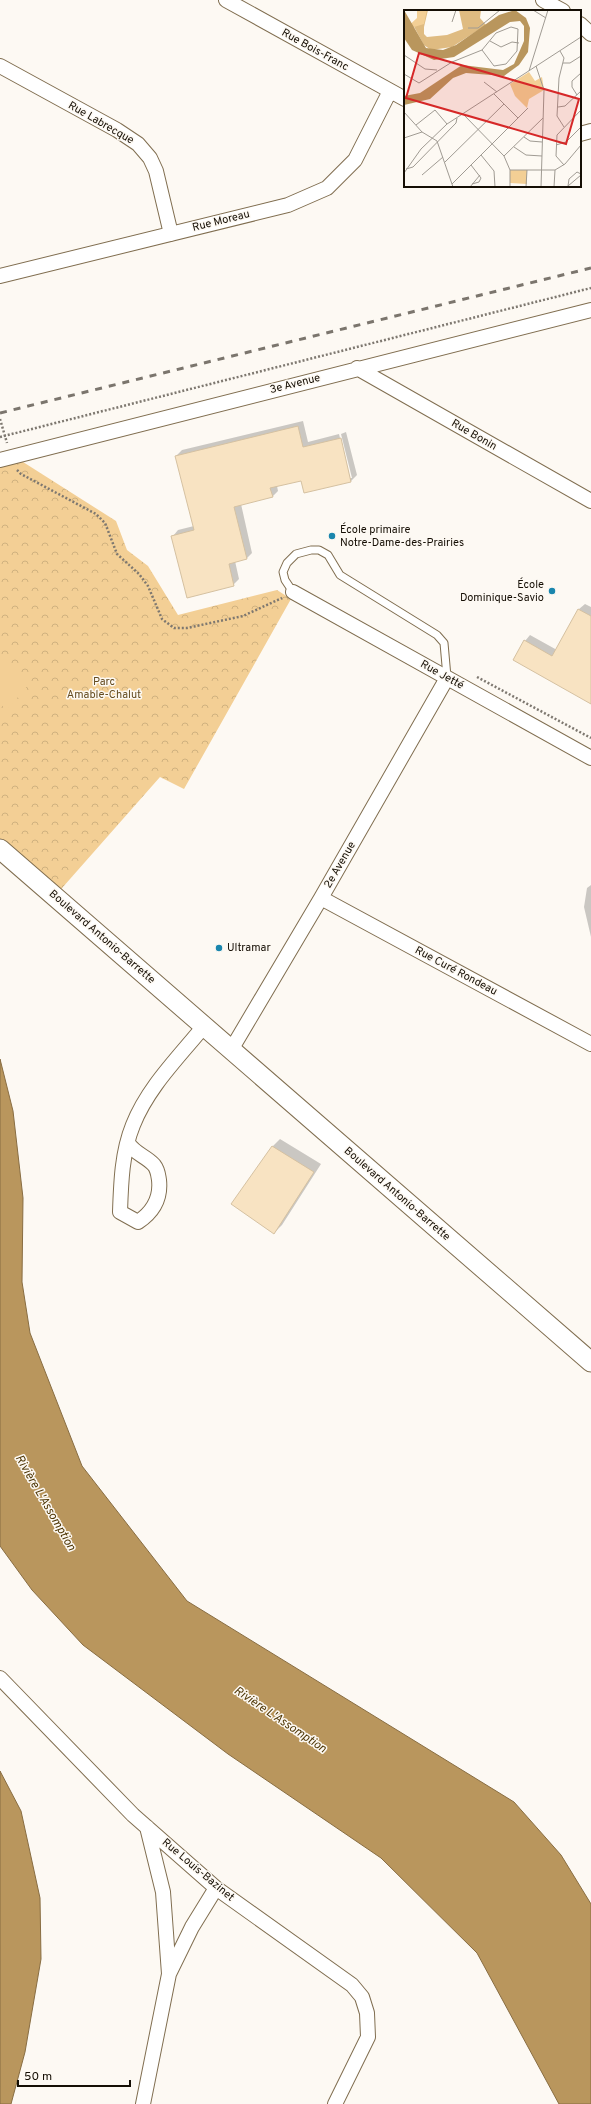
<svg xmlns="http://www.w3.org/2000/svg" width="591" height="2104" viewBox="0 0 591 2104" font-family="Overpass,sans-serif">
  <style>
    .park { fill: url(#park-crowns) }
    .pitch { fill: #f3cf95 }
    .water { fill: #b9965d; stroke: #886d42 }
    .shadow { fill: #0003 }
    .building { fill: #f8e3c2; stroke: #d5c1a1 }
    .lines { fill: none; stroke-linecap: round; stroke-linejoin: round }
    .lane-casing { stroke: #806e50; stroke-width: 9 }
    .street-casing { stroke: #806e50; stroke-width: 16 }
    .secondary-casing { stroke: #806e50; stroke-width: 21 }
    .path { stroke: #7e7870; stroke-width: 2.5; stroke-dasharray: 2 2; stroke-linecap: butt }
    .lane { stroke: #fff; stroke-width: 7 }
    .street { stroke: #fff; stroke-width: 14 }
    .secondary { stroke: #fff; stroke-width: 19 }
    .rail { stroke: #7b756d; stroke-width: 3; stroke-dasharray: 7 7; stroke-linecap: butt }
    .poi-dot { fill: #1a86ad; stroke: #fdf9f3; stroke-width: 1.5 }
    .labels { text-anchor: middle; dominant-baseline: central; stroke-width: 3; stroke-linejoin: round; paint-order: stroke }
    .street-label { font-size: 11px; fill: #150e04; stroke: #fdf9f3 }
    .poi-label { font-size: 11px; fill: #150e04; stroke: #fdf9f3; text-anchor: start }
    .park-label { font-size: 11px; fill: #644b1f; stroke: #fdf9f3 }
    .water-label { font-size: 12px; font-style: italic; fill: #4f3706; stroke: #fdf9f3 }
    .inset-road { fill: none; stroke: #a09b93; stroke-width: 1 }
    .view { fill: #d62828; fill-opacity: 0.15; stroke: #d62828; stroke-width: 2 }
    .inset-edge { fill: none; stroke: #150e04; stroke-width: 2 }
  </style>
  <defs>
    <pattern id="park-crowns" width="20" height="18" patternUnits="userSpaceOnUse"><rect width="20" height="18" fill="#f3cf95"/><path d="M2 6a3 3 0 1 1 6 0M12 15a3 3 0 1 1 6 0" fill="none" stroke="#cfb17f"/></pattern>
  </defs>
  <rect width="100%" height="100%" fill="#fdf9f3"/>
  <path class="park" d="M12 455 116 521 127 550 148 566 178 615 277 590 291 599 184 789 160 777 55 896 0 846V460Z"/>
  <path class="pitch" d="M0 658 30 683 7 710 0 704Z"/>
  <path class="water" d="M0 1059 13 1111 23 1198 22 1282 30 1333 82 1466 187 1601 514 1802 561 1855 591 1904V2104H559L477 1953 381 1858 228 1754 83 1645 32 1590 0 1546Z
    M0 1771 21 1811 40 1898 41 1959 25 2052 11 2104H0Z"/>
  <path class="shadow" d="M303 421 308 442 339 434 350 478H352L341 434 346 432 357 475 351 481 305 492 302 479 277 486 278 491 272 497 241 504 252 553 247 558 235 561 239 579 233 585 173 536 178 530 194 526 176 456 182 450Z
    M585 604 591 607V703L525 641 530 635 557 650 579 609Z
    M591 885V937L584 907 587 888Z
    M280 1139 321 1164 282 1225 274 1233 272 1147Z"/>
  <path class="building" d="M298 426 303 447 341 438 351 482 304 493 301 481 270 488 273 497 234 507 247 559 229 564 234 586 187 598 171 536 194 530 175 456Z
    M578 609 591 616V704L513 660 524 640 552 656Z
    M272 1146 314 1172 274 1234 231 1204Z"/>
  <g class="lines">
    <g class="lane-casing">
      <path id="lane" d="M293 592 285 580 283 572 287 563 296 554 311 550H319L328 555 340 575 437 635 444 643 447 677"/>
    </g>
    <g class="street-casing">
      <path id="street" d="M226 0 405 99
        M543 0 563 11
        M580 24 591 34
        M0 66 117 130 138 144 150 158 156 171 171 234
        M580 134 591 131
        M0 276 288 205 327 188 355 160 390 91
        M357 368 591 501
        M0 460 591 310
        M293 592 591 758
        M321 898 591 1044
        M231 1050 321 898 447 678
        M128 1143C135 1154 146 1156 154 1165 158 1170 158 1174 159 1180 161 1198 153 1212 138 1222L120 1212C121 1182 122 1152 133 1125 148 1087 179 1057 204 1026
        M0 1678 133 1815 216 1888 352 1985 362 1997 367 2013 368 2037 335 2104
        M169 1974 192 1927 216 1888
        M143 2104 169 1974 163 1892 147 1827"/>
    </g>
    <g class="secondary-casing">
      <path id="secondary" d="M0 849 591 1362"/>
    </g>
    <path class="path" d="M0 419 7 443
      M0 437 591 288
      M17 470 21 474 96 514 105 523 117 554 139 574 148 586 162 619 174 628H187L243 616 282 598
      M477 677 591 738"/>
    <use href="#lane" class="lane"/>
    <use href="#street" class="street"/>
    <use href="#secondary" class="secondary"/>
    <path class="rail" d="M0 413 591 268"/>
  </g>
  <g class="poi-dot">
    <circle cx="332" cy="536" r="4"/>
    <circle cx="552" cy="591" r="4"/>
    <circle cx="219" cy="948" r="4"/>
  </g>
  <g class="labels">
    <g class="street-label">
      <text transform="translate(315 50) rotate(29)">Rue Bois-Franc</text>
      <text transform="translate(101 123) rotate(30)">Rue Labrecque</text>
      <text transform="translate(221 221) rotate(-14)">Rue Moreau</text>
      <text transform="translate(295 384) rotate(-14)">3e Avenue</text>
      <text transform="translate(474 435) rotate(30)">Rue Bonin</text>
      <text transform="translate(442 675) rotate(29)">Rue Jetté</text>
      <text transform="translate(340 865) rotate(-60)">2e Avenue</text>
      <text transform="translate(102 937) rotate(41)">Boulevard Antonio-Barrette</text>
      <text transform="translate(456 971) rotate(28)">Rue Curé Rondeau</text>
      <text transform="translate(397 1194) rotate(41)">Boulevard Antonio-Barrette</text>
      <text transform="translate(198 1870) rotate(40)">Rue Louis-Bazinet</text>
    </g>
    <g class="poi-label">
      <text x="340" y="530">École primaire<tspan x="340" dy="13">Notre-Dame-des-Prairies</tspan></text>
      <text x="544" y="585" text-anchor="end">École<tspan x="544" dy="13">Dominique-Savio</tspan></text>
      <text x="227" y="948">Ultramar</text>
    </g>
    <g class="park-label">
      <text x="104" y="682">Parc<tspan x="104" dy="13">Amable-Chalut</tspan></text>
    </g>
    <g class="water-label">
      <text transform="translate(45 1503) rotate(60)">Rivière L'Assomption</text>
      <text transform="translate(280 1720) rotate(34)">Rivière L'Assomption</text>
    </g>
  </g>
  <g transform="translate(404 10)">
    <rect width="177" height="177" fill="#fdf9f3"/>
    <path d="M15 0H24L20 17V24L23 27 43 25 59 19 55 0H77L76 8 82 15 48 37 27 40 20 35 8 13H14Z" fill="#dfbb81"/>
    <path d="M13 0H23L20 14 0 20 13 8ZM125 62 131 71 138 67 140 80 125 89 123 98 111 86 106 74ZM106 160H123V174L106 173Z" fill="#f3cf95"/>
    <path d="M0 0 22 38 39 40 52 35 95 5 111 0 122 8 126 18 124 42 115 55 100 66 62 63 49 68 26 89 0 95V86L16 83 58 55 99 60 110 54 120 31V16L116 11 106 12 50 47 30 50 8 40 0 28Z" fill="#b9965d"/>
    <path class="inset-road" d="M129 0 142 8M48 12 52 0M64 18H74L96 0M86 31 97 37 108 32 115 33M156 41 160 48 155 68 153 106 160 117M0 45 21 59 33 60M159 53H166L177 46M132 56 140 80 137 177M125 61 144 0M0 64 15 73 48 52 78 40 92 23 107 17 114 19 113 41 102 54 90 56 78 40M80 72 93 82M90 84 114 108M173 85 168 77V71L177 63M154 97 161 96 177 81M0 102 18 122 33 131 49 177M59 104 100 146 106 160V177M12 115 31 100 43 114M120 127 126 131 138 132M0 128 18 122M152 135 162 132 177 117M110 137 122 145 138 146M77 145 90 161 91 177M100 146 139 108M41 152 100 94M67 155 77 168 75 172 68 174M160 155 152 146 153 125 177 100M2 159 9 157 52 113 53 108M106 160H151L161 154 177 135M0 163 17 139 43 114 177 27M18 165 39 147M48 174 124 98M164 176 165 169 173 162 177 164M164 176 177 165M66 177 76 165M122 177 123 160M150 177 151 160"/>
    <path class="view" d="M15 43 175 89 162 134 2 88Z"/>
    <rect width="177" height="177" class="inset-edge"/>
  </g>
  <path d="M18 2080v6h112v-6" fill="none" stroke="#150e04" stroke-width="2"/>
  <text x="24" y="2080" font-size="12" fill="#150e04" stroke="#fdf9f3" stroke-width="3" paint-order="stroke">50 m</text>
</svg>
